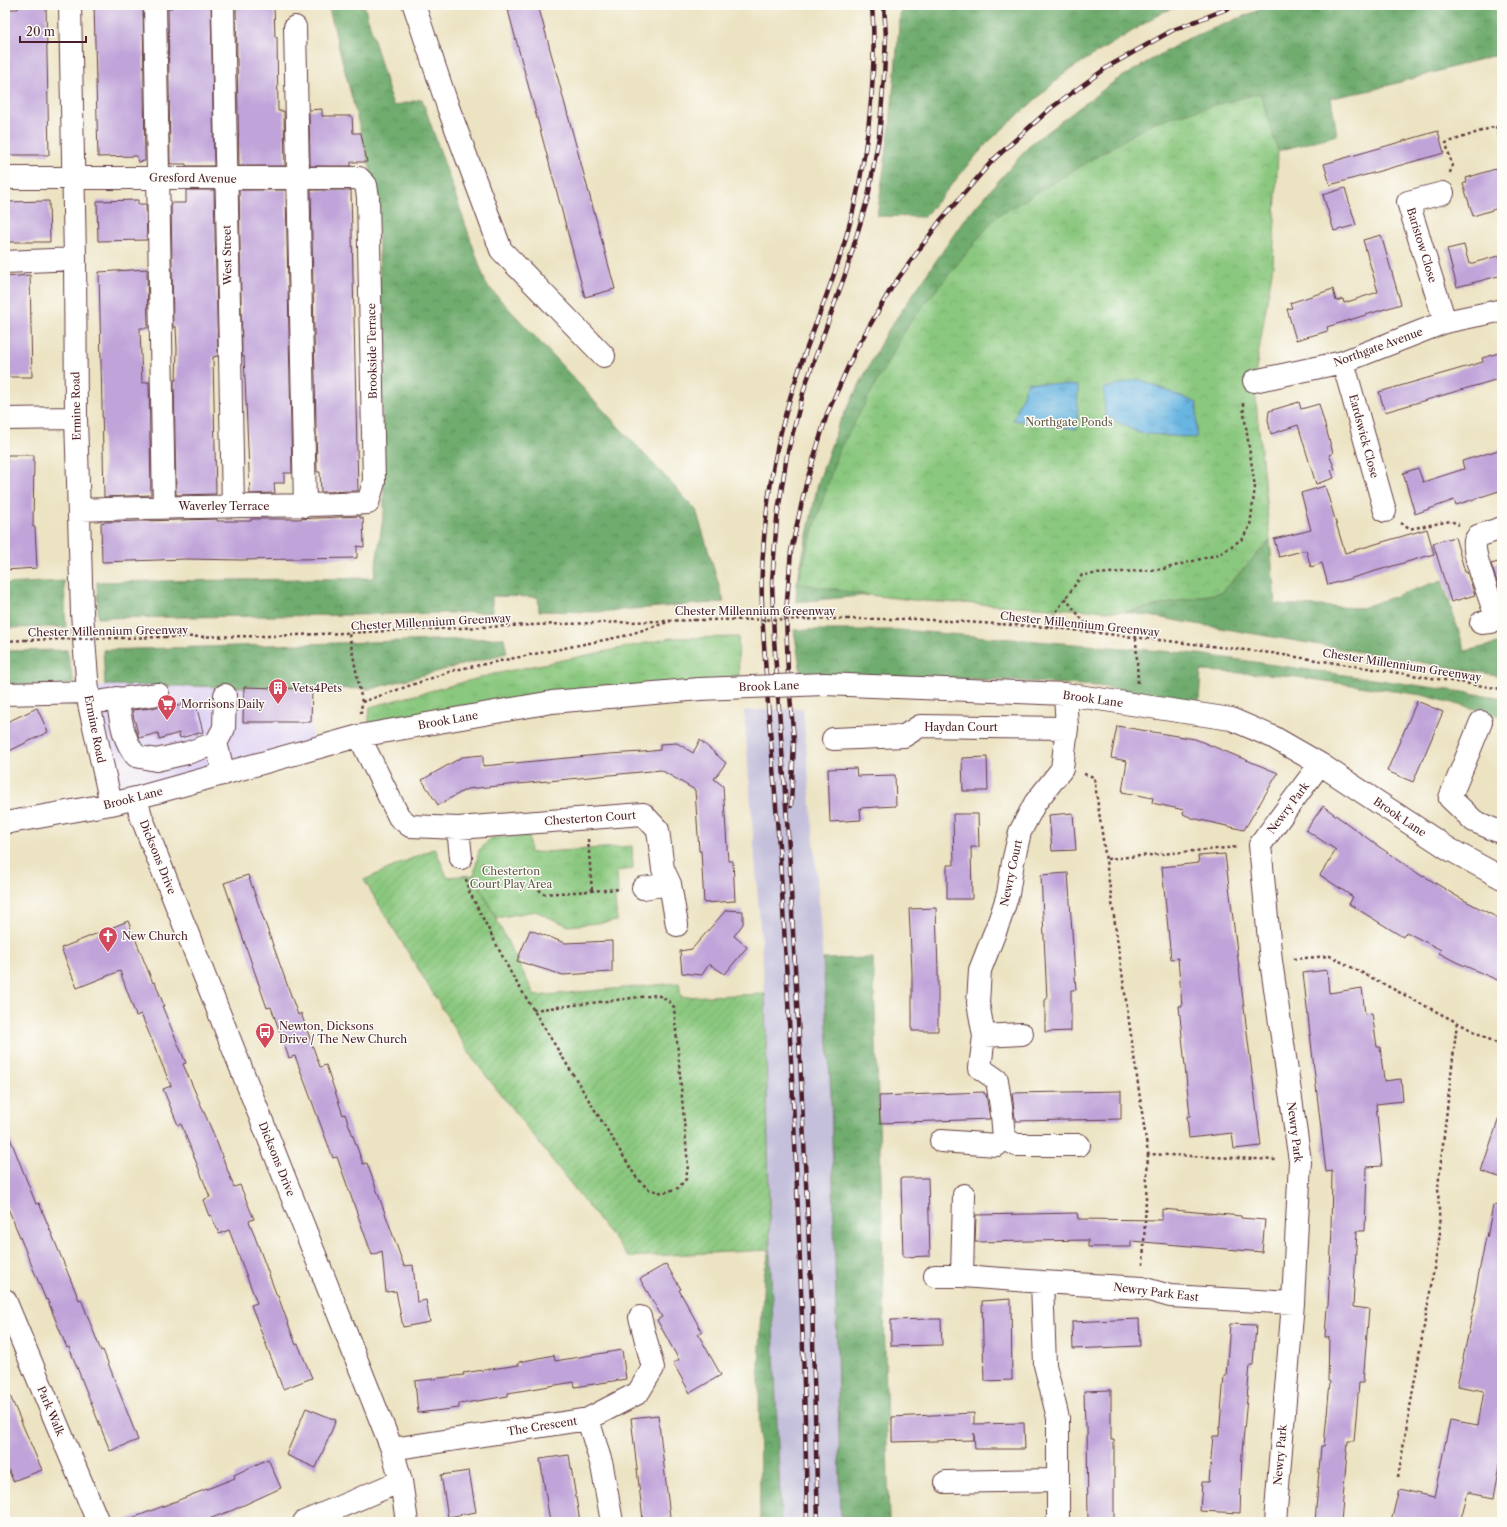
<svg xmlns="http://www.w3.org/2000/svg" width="1507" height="1527" viewBox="0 0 1507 1527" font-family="'Libre Caslon Text',serif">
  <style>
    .built { fill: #e0d4f4 }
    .railway { fill: #c4c0db }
    .grass { fill: url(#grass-tufts); stroke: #6a7455 }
    .forest { fill: url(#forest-crowns); stroke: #5d664c }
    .park { fill: url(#park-crowns); stroke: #6a7455 }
    .garden { fill: url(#garden-furrows); stroke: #6a7455 }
    .water { fill: url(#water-ripples); stroke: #586a86 }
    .building { fill: #bfa3d9 }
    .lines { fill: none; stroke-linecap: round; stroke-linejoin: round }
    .minor-casing { stroke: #623c42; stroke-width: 24 }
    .path { stroke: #623c42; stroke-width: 2.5; stroke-dasharray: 3 3; stroke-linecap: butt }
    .minor { stroke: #fff; stroke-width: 22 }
    .rail-casing { stroke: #4a1f2b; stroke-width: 4.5 }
    .rail { stroke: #fdfcf7; stroke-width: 3; stroke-dasharray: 9; stroke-linecap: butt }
    .minor-bridge-casing { stroke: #623c42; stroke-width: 24; stroke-linecap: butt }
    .path-bridge { stroke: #623c42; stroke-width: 2.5; stroke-dasharray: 3 3; stroke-linecap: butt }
    .minor-bridge { stroke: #fff; stroke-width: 22 }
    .labels { text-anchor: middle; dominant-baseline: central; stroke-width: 3; stroke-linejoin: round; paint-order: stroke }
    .street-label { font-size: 11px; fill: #4a1f2b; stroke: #fdfcf7 }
    .park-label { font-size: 11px; fill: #615a48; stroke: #fdfcf7 }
    .poi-label { font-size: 11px; fill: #4a1f2b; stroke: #fdfcf7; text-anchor: start }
  </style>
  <defs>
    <pattern id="grass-tufts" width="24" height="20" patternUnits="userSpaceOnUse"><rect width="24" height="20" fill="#8bc87f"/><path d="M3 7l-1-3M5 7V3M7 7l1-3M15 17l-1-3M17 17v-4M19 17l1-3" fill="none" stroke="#79ab6e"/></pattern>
    <pattern id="forest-crowns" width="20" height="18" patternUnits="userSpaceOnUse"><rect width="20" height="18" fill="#70ac6e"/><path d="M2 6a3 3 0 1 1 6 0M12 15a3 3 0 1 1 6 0" fill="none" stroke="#5e8b5b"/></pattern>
    <pattern id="park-crowns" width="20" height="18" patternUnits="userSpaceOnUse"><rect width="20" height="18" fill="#8bc87f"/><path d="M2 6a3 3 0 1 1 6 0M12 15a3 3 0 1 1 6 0" fill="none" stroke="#79ab6e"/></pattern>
    <pattern id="garden-furrows" width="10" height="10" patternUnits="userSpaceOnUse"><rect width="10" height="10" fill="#8bc87f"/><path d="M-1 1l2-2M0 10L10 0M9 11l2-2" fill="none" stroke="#79ab6e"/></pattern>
    <pattern id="water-ripples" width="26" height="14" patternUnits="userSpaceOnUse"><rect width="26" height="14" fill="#67b5e1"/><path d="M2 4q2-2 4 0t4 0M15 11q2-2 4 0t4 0" fill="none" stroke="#5793b7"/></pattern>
  </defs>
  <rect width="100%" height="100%" fill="#fdfcf7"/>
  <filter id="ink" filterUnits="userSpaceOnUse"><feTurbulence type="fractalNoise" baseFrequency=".025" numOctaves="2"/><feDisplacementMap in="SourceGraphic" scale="8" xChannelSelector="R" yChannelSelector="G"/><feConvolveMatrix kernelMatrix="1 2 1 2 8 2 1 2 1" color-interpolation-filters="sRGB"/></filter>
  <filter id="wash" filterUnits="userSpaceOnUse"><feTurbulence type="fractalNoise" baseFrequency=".012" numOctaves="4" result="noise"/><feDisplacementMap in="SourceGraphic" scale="16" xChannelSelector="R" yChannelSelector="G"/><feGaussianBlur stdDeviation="0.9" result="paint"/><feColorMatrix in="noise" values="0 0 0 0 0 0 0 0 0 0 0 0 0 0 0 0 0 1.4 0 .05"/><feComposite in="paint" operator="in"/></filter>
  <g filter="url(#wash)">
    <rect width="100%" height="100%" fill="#ece3c2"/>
    <path class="built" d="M105 685 312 689 311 722 314 748 111 804 87 692Z"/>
    <path class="railway" d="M803 708 819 903 831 1094 841 1522H781L770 1250 765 994 744 711Z"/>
    <path class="grass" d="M738 637 739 677 368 728 370 707 494 674 671 638Z"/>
    <path class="forest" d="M328 5H364L393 106 422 99 486 284 696 510 724 602 596 612 539 611 538 597 492 596V612L352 615 98 618 97 582 374 578 384 511 378 199Z
      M901 5H1181L1163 12 1066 72 987 143 924 217 877 216 890 126Z
      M1277 5H1502V53L1372 90 1331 98 1337 135 1278 151 1118 231 869 595 796 602 797 583 818 483 838 426 885 335 964 220 1032 143 1115 81 1187 39 1267 7Z
      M1270 540 1275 604 1361 608 1442 580 1465 651 1502 643V676L1126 612 1222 592Z
      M64 581 66 627 5 628V584Z
      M794 630H900L1198 654 1498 697 1502 698V716L1422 695 1282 675 1201 671 1199 702 1098 686 1000 680 801 673Z
      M504 638 507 653 370 689 105 685 103 650Z
      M67 650 74 684 5 686V651Z
      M873 958 881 1178 889 1522H841L831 1094 823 959Z
      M770 1250 781 1522H760L759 1366 764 1274Z"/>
    <path class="park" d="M1260 93 1278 151 1273 265 1254 381 1270 540 1222 592 1126 612 922 601 869 595 797 583 838 452 910 322 996 217 1154 122Z
      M529 835 530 853 632 846 633 869 617 871 618 894 615 899 617 921 568 926 535 911 496 918 474 875 479 850 491 838Z"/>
    <path class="garden" d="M435 848 447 877 474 875 535 996 679 983 681 997 765 994 770 1250 628 1257 473 1059 364 880Z"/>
    <path class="water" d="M1139 379 1197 403 1196 438 1139 433 1105 416 1104 388Z
      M1028 382 1078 386 1077 429 1013 420Z"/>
    <g id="blocks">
      <path class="building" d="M18 5H46L49 155H5V113H6L5 9H18Z
        M94 5H134V8H143L145 161 138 162 137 156 98 157Z
        M172 5H211L214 166H186V164H170L168 8H172Z
        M236 5H274L275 37H277L278 111H284L285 166H239Z
        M528 5H538L615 289 585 297 508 10Z
        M322 109V116H352L353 133H361L367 162H351V166H310L309 110Z
        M1438 131 1444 153 1330 185 1324 164Z
        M1502 167V207L1473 216 1463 184 1467 182 1466 178Z
        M1345 188 1356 225 1334 231 1323 195Z
        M186 190H214L218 356 213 357 216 494 176 495 174 380H176L177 349 176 327H173L171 203H186Z
        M239 190H286L292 473H284V483H274L275 493 250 494 244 356H242Z
        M311 190H351L358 491 321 492 320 472H317Z
        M138 200V204H146L147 240 98 241 97 201Z
        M49 201 50 242H5V202Z
        M1381 235 1401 304 1327 327 1328 331 1296 340 1287 309 1292 308 1290 303 1333 289 1336 301 1343 299 1344 303 1378 292 1363 240Z
        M1464 245 1469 264 1502 255V275L1457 287 1447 249Z
        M147 269 148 328H140L142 383 149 382 151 495 104 497 99 272Z
        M30 275 32 377H5V277Z
        M1502 352V378L1385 412 1379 392 1483 362 1482 358Z
        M1299 402 1301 409 1319 404 1333 453 1329 455 1335 469 1331 470 1334 478 1316 484 1298 425 1271 434 1268 420 1269 411Z
        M1502 449V490L1456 505 1454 500 1415 514 1403 473 1418 468 1423 482 1464 469 1462 461Z
        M7 455H34L33 527H35L37 568 5 570Z
        M1325 486 1345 553 1427 529 1434 554 1328 585 1322 563 1311 567 1306 550 1279 557 1274 539 1311 530 1301 493Z
        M360 516V518H363L364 547 357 546V558L241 560 186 559 102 562 101 523 105 522 217 519V521H251V519H297Z
        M1455 537 1465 572H1467L1475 595 1451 602 1433 543Z
        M1502 561V588H1499L1491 564Z
        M244 687 312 689 311 722H243Z
        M195 701 203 732 180 738 179 733 159 739 158 733 139 738 132 710 152 708 174 702 175 706Z
        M1417 701 1443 712 1413 782 1387 771Z
        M37 708 48 732 5 753V723Z
        M1117 726 1195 739 1278 773 1244 830 1192 818 1183 814 1184 810 1152 803 1153 798 1122 792 1127 761 1111 758Z
        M700 740 726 763 714 779 723 786 728 861H733L735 901 704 903 701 851H699L695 790 661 770 467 789 438 805 422 780 462 757 483 755V766L609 754 643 752 660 750V744L677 743 693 753Z
        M987 757 988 791H963L962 758Z
        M856 768 857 776 895 775 896 806 860 808 861 820 830 822 828 769Z
        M1323 806 1378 846 1423 877 1424 876 1458 897 1502 920V982L1456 962 1439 953 1441 950 1406 932 1403 937 1349 904 1353 897 1320 875 1336 850 1306 830Z
        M1073 813 1076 850 1052 851 1049 815Z
        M953 814H978L979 847H971L972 899H947V865H954Z
        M1225 854 1261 1146 1234 1149 1232 1133 1189 1138 1187 1116H1190L1179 1006H1182L1178 958 1171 959 1162 867 1199 863 1198 856Z
        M1068 873 1076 990H1071V1031L1045 1032V999H1047L1041 875Z
        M248 875 298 1015 301 1013 320 1067 326 1065 343 1115 345 1114 363 1164 367 1163 404 1266 413 1265 417 1302 426 1300 430 1322 403 1327 396 1291 386 1292 382 1251 372 1255 337 1157 333 1158 295 1056 289 1058 271 1007 267 1008 224 883Z
        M936 908 938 971V1031H912V972L909 909Z
        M726 910 743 911V924L734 936 747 947 725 974 709 964 702 975 682 973 680 951 692 949Z
        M128 921 153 983 155 982 164 1006H162L186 1063 183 1064 214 1135 234 1187 240 1185 254 1219 249 1221 277 1296H278L296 1345 298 1344 312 1378 283 1389 251 1305 257 1303 229 1230 219 1234 211 1215 209 1216 203 1200 210 1197 181 1124 178 1125 163 1089 171 1086 141 1014 136 1016 120 971 77 988 61 948Z
        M530 930 565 943 612 941V972L563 975 517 961Z
        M1327 970 1329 993 1362 988 1365 1014 1372 1013 1377 1047H1380L1384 1081 1401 1079 1403 1101 1376 1104 1382 1166 1367 1167 1365 1231H1357L1353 1307 1369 1309 1363 1383H1359L1354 1441H1348L1341 1522H1315L1321 1446H1324L1330 1382 1328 1381 1329 1337H1325L1327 1306H1328L1332 1230H1331L1332 1171 1326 1172 1303 973Z
        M1121 1091V1119L1016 1121V1118H1015L1012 1093Z
        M984 1092V1094H986L990 1119 880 1123 879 1096Z
        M1499 1118 1502 1119V1178L1481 1171Z
        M6 1128 36 1204 39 1203 79 1300 81 1299 101 1351 103 1350 138 1440 110 1451 69 1347 67 1348 47 1299 46 1300 5 1201V1129Z
        M901 1178H928L930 1256 903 1257Z
        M1493 1205 1502 1206V1454L1494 1497 1468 1492 1460 1522H1391L1399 1489 1434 1497 1450 1420 1478 1425 1484 1391 1457 1386 1476 1298H1474L1486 1237 1487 1238Z
        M1162 1209 1241 1216V1218L1265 1220 1262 1252 1131 1241V1247H1088V1240L975 1242 976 1215 1077 1213 1078 1219 1162 1220Z
        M666 1264 681 1289 679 1290 702 1332 698 1334 721 1375 690 1393 673 1363 679 1360 657 1320 662 1317 640 1279Z
        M1011 1299 1012 1380 984 1381 982 1301Z
        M933 1319H941L942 1345 891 1346V1320Z
        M1139 1319 1140 1346 1073 1349 1072 1322Z
        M1230 1324 1256 1325 1253 1365H1250L1242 1453 1240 1513 1200 1511 1202 1482H1209L1213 1436H1219L1224 1376H1226Z
        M622 1350 626 1379 575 1387 574 1382 508 1393V1396L459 1404V1408L418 1413 415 1381 464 1375 463 1373 519 1365V1362L554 1355 555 1361Z
        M5 1384 42 1470 13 1481 5 1461Z
        M1111 1390V1440H1114V1522H1088L1087 1426H1085L1084 1391Z
        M306 1408 336 1420 316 1468 286 1455Z
        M974 1413V1424L1024 1423 1025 1449H975L974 1433V1440L892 1442V1417Z
        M658 1415 670 1517 643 1520 631 1418Z
        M569 1455 580 1522H550L540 1459Z
        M268 1459 281 1488 233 1510 201 1522H125V1521L235 1478 234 1475Z
        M469 1471 476 1512 448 1517 441 1475Z"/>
    </g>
  </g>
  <g filter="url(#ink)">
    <use href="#blocks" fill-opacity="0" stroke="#623c42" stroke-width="1"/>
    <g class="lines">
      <g class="minor-casing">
        <path id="minor" d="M70 5 75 259 76 418 82 613 89 704 111 804
          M155 5 164 507
          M223 5 233 506
          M414 5 448 107 501 250 604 356
          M295 27 305 506
          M5 178H359L366 185 368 197 374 482 368 503C272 507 176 506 80 510
          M1443 193 1408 202 1445 322
          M5 262 75 259
          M1343 362 1385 511
          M1254 381 1343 362 1445 322 1498 311 1502 312
          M5 419 76 418
          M1481 623 1491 622 1495 615C1491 598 1472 556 1475 541 1476 539 1477 538 1478 536L1502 528
          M824 684 1065 694 1231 719 1273 737 1320 764 1449 849 1502 878
          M5 694 87 692
          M117 698C121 720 122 738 136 756L156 760 187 753 216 743 224 774
          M104 701 158 694
          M1481 722 1450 798 1474 821 1502 833
          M359 736 399 817 410 826 458 828 643 814 658 830 663 869 670 884 677 925
          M833 739 904 736 920 726 1067 728
          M216 743 224 728 225 695
          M136 798 141 816 392 1449 401 1481 407 1522
          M5 823 111 804 136 798 359 736 552 702 700 689
          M458 828 461 858
          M643 888 670 884
          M984 1036 1022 1034
          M1004 1138 1016 1145H1079
          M941 1141 997 1145 1004 1138 1002 1114 997 1080 980 1068 984 1036 978 1003 980 970 1000 919 1008 894 1013 862 1020 832 1035 803 1062 769 1067 728 1065 694
          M935 1276H962L1042 1282
          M962 1276 964 1195
          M5 1300 98 1522
          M588 1419 638 1393 653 1368 640 1317
          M392 1449 588 1419 602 1466 612 1522
          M946 1482 1057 1480
          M304 1522 401 1481
          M1058 1522V1418L1045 1365 1042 1282 1142 1288 1170 1296 1293 1303
          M1275 1522 1293 1303 1300 1161 1271 961 1260 845 1320 764"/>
      </g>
      <path class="path" d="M1450 173 1452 165 1446 143 1496 126 1502 147
        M1401 523 1409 529 1451 521 1459 525
        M1065 598 1092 632
        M847 619H914L1047 627 1271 653 1502 689
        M1047 627 1058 609 1082 575 1163 569 1220 554 1242 539 1250 526 1255 487 1243 407V400
        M349 634 362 702 361 713
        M165 637 272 636 531 625 695 620
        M1136 638 1138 683
        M5 641 25 640
        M362 702 455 670 624 636 671 621
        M1084 774 1094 777 1148 1154 1277 1160
        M588 839 592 891
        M1107 859 1238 847
        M482 864 487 866
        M466 879 469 891 512 975 636 1177 648 1189 663 1193 678 1188 686 1179 688 1166 674 1007 668 1000 657 995 533 1010
        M535 885 543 894 621 889
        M1293 959 1330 956 1502 1046
        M1143 1265 1148 1154
        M1398 1477 1440 1234 1438 1187 1457 1023"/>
      <use href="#minor" class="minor"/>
      <g class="rail-casing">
        <path id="rail" d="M791 806 794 740 788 674 786 613 791 551 806 484 827 414 855 351 892 287 940 221 993 160 1051 108 1109 66 1173 30 1237 5
          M807 1522C804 1311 794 1101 782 891 778 824 772 758 767 691 765 650 760 609 762 568 765 505 776 439 796 379 811 333 831 288 845 241 866 170 878 79 872 5
          M818 1522 812 1305 799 1039 793 932 789 848 774 639 772 582 777 518 787 455 805 386 846 272 868 197 879 137 884 77 886 37 884 5"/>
      </g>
      <use href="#rail" class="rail"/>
      <g class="minor-bridge-casing">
        <path id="minor-bridge" d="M700 689 824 684"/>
      </g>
      <path class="path-bridge" d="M695 620 847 619
        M25 640 165 637"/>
      <use href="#minor-bridge" class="minor-bridge"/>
    </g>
  </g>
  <defs>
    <g id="building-pin" transform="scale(1)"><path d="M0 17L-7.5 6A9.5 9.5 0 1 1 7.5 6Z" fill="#d1495b" stroke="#fdfcf7"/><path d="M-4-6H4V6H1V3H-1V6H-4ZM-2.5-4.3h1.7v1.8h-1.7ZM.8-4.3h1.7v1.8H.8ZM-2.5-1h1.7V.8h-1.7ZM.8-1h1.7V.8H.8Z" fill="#fff"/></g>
    <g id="supermarket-pin" transform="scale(1)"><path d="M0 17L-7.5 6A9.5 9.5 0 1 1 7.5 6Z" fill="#d1495b" stroke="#fdfcf7"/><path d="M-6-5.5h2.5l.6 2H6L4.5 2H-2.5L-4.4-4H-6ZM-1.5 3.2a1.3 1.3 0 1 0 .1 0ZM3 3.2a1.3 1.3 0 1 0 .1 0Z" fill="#fff"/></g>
    <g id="church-pin" transform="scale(1)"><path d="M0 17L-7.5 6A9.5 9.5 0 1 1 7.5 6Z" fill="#d1495b" stroke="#fdfcf7"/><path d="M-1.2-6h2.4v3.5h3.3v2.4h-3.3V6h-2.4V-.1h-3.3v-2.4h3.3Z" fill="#fff"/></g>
    <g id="bus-pin" transform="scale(1)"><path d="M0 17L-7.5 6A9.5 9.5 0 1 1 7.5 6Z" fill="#d1495b" stroke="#fdfcf7"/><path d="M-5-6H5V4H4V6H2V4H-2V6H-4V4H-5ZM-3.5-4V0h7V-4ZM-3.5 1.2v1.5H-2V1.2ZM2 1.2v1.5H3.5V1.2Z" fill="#fff"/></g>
  </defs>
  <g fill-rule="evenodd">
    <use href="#building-pin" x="278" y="688"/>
    <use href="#supermarket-pin" x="167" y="704"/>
    <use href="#church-pin" x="108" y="936"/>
    <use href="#bus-pin" x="265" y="1032"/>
  </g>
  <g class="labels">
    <g class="street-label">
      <text transform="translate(193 178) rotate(1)">Gresford Avenue</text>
      <text transform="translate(1422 245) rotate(73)">Baristow Close</text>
      <text transform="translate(227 255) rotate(-91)">West Street</text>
      <text transform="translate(1378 347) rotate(-20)">Northgate Avenue</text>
      <text transform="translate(372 351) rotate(-91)">Brookside Terrace</text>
      <text transform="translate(76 406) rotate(-91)">Ermine Road</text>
      <text transform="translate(1364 436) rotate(75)">Eardswick Close</text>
      <text x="224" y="506">Waverley Terrace</text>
      <text x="755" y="611">Chester Millennium Greenway</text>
      <text transform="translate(431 622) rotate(-3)">Chester Millennium Greenway</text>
      <text transform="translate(1080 624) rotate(6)">Chester Millennium Greenway</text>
      <text transform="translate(108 631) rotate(-1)">Chester Millennium Greenway</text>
      <text transform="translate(1402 665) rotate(9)">Chester Millennium Greenway</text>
      <text transform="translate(769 686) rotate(-2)">Brook Lane</text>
      <text transform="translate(1093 699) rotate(8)">Brook Lane</text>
      <text transform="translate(448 720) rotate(-10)">Brook Lane</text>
      <text x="961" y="727">Haydan Court</text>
      <text transform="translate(95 729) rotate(79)">Ermine Road</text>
      <text transform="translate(133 798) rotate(-14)">Brook Lane</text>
      <text transform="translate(1288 808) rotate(-53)">Newry Park</text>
      <text transform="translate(1400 817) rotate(34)">Brook Lane</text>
      <text transform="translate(590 818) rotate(-4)">Chesterton Court</text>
      <text transform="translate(158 857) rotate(68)">Dicksons Drive</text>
      <text transform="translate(1011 873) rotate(-78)">Newry Court</text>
      <text transform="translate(1295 1132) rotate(83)">Newry Park</text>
      <text transform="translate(277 1159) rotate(68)">Dicksons Drive</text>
      <text transform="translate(1156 1292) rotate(7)">Newry Park East</text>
      <text transform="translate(51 1411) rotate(67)">Park Walk</text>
      <text transform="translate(542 1426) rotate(-9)">The Crescent</text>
      <text transform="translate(1280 1455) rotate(-85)">Newry Park</text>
    </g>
    <g class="park-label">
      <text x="1069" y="422">Northgate Ponds</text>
      <text x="511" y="871">Chesterton<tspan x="511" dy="13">Court Play Area</tspan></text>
    </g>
    <g class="poi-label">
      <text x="292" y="688">Vets4Pets</text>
      <text x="181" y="704">Morrisons Daily</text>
      <text x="122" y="936">New Church</text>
      <text x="279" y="1026">Newton, Dicksons<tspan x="279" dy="13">Drive / The New Church</tspan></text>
    </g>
  </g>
  <rect width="1507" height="1527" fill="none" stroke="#fdfcf7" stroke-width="20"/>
  <path d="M20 36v6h66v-6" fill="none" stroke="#4a1f2b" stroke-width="2"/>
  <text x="26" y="36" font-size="12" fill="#4a1f2b" stroke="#fdfcf7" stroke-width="3" paint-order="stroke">20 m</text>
</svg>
